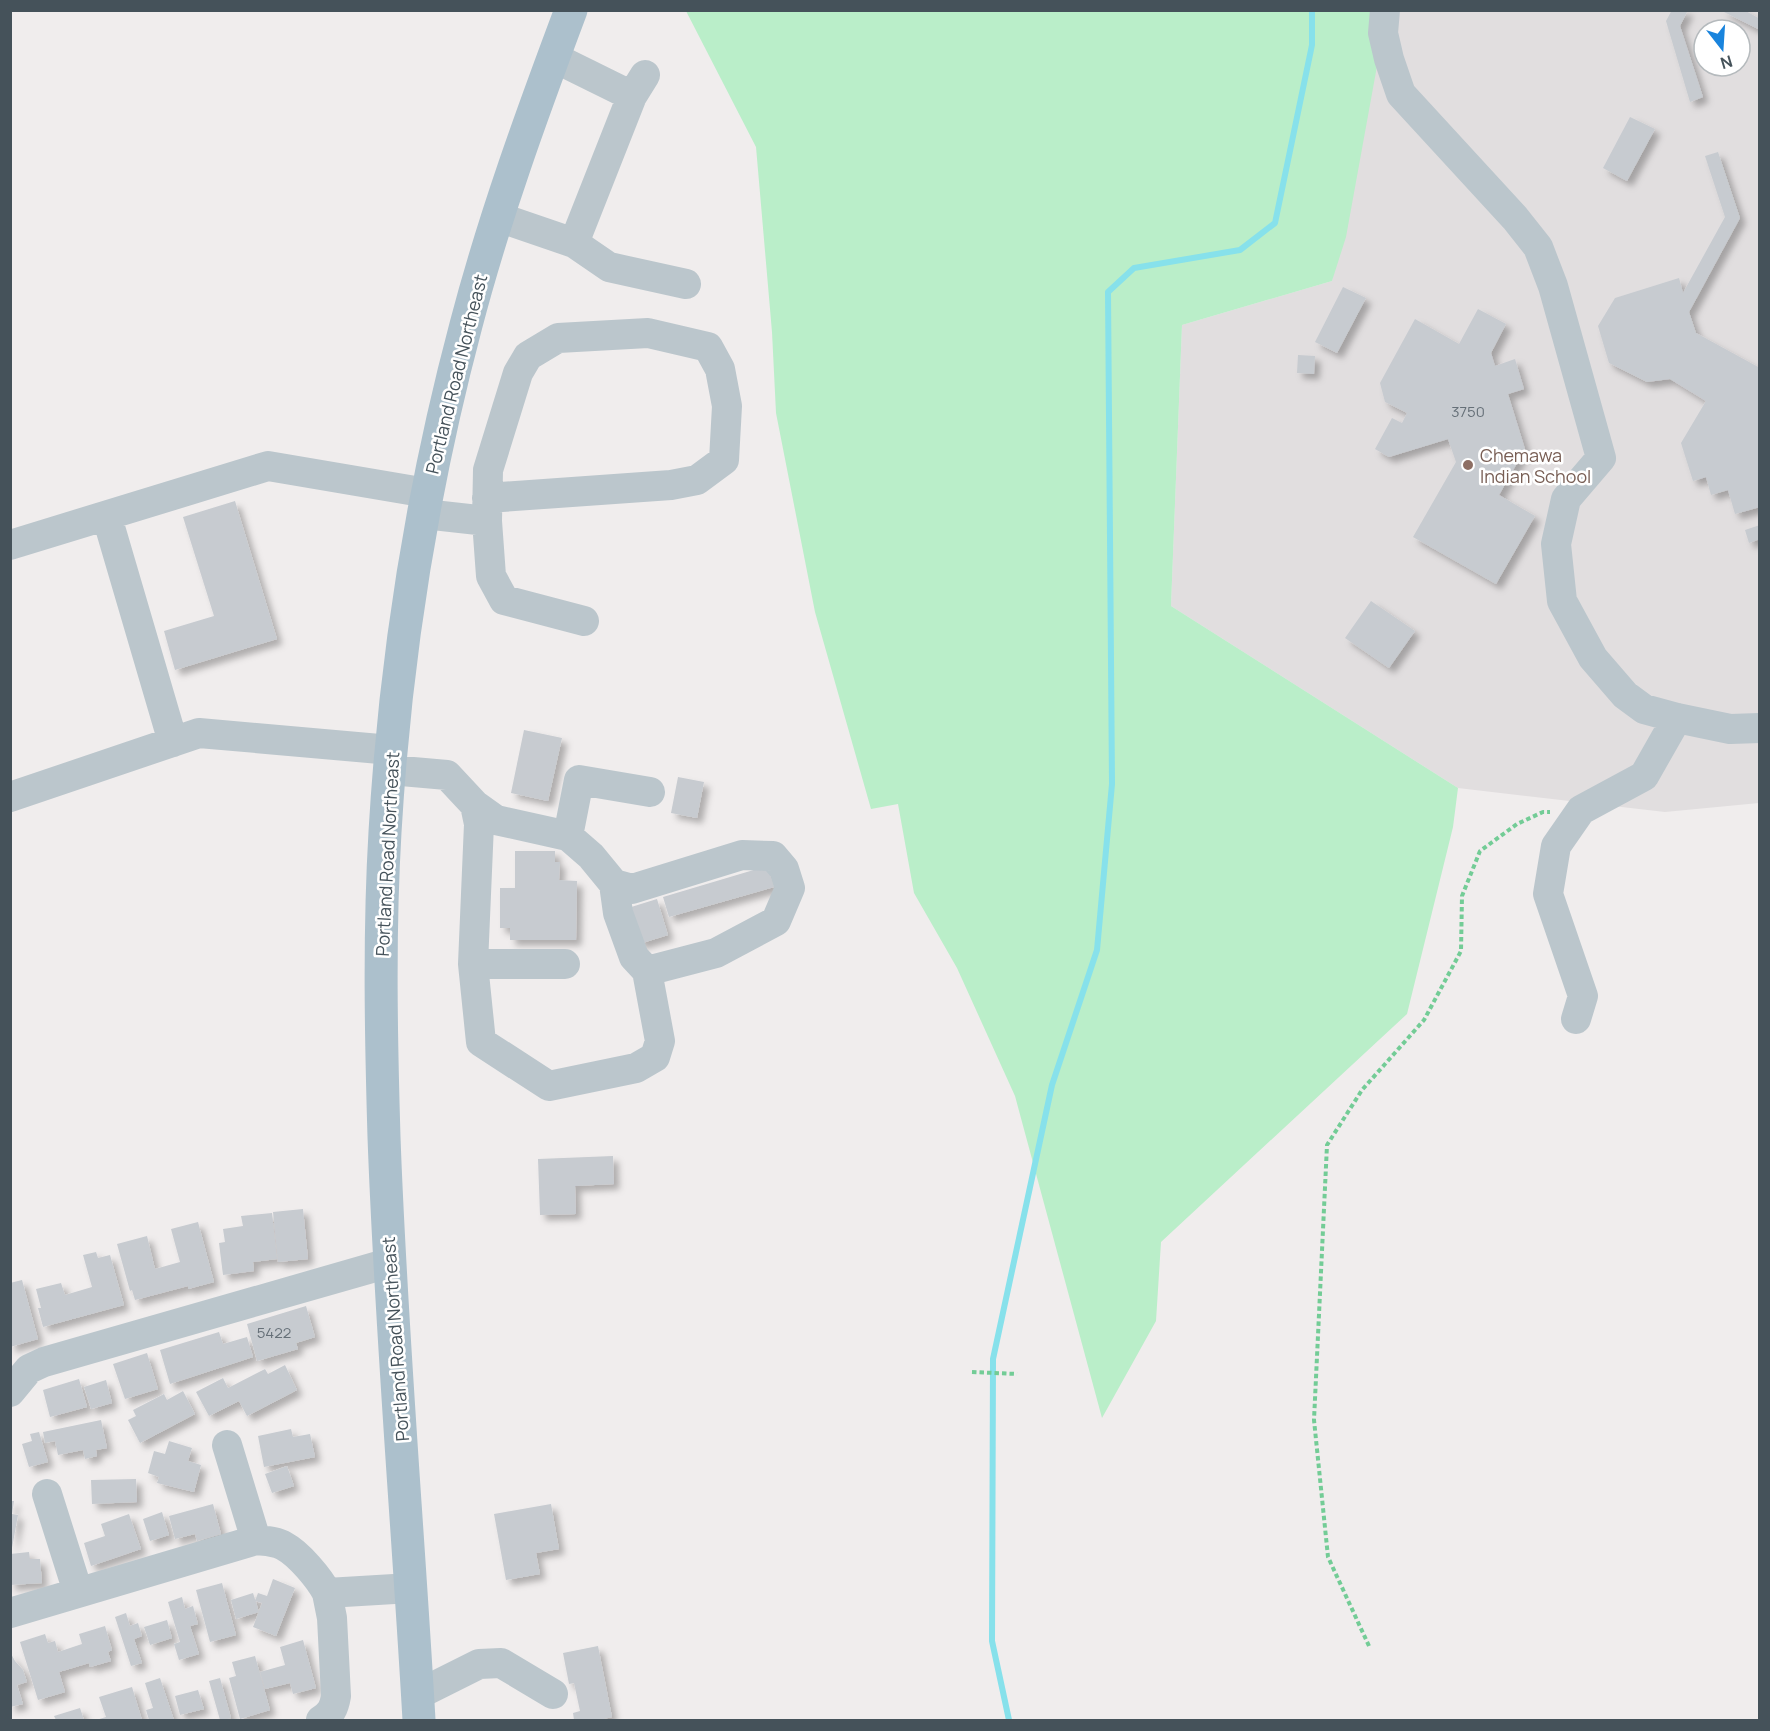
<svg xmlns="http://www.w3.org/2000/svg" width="1770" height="1731" viewBox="0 0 1770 1731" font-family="Manrope,sans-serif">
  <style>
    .education { fill: #e1dedf; fill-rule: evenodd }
    .green { fill: #baeec9 }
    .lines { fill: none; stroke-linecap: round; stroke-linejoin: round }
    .stream { stroke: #87e1eb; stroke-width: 6 }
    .building { fill: #c7cbd0; filter: url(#shadow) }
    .path { stroke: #73cc96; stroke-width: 4; stroke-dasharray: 4.5 3; stroke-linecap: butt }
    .minor { stroke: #bbc6cc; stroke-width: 30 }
    .major { stroke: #acc0cc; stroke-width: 33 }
    .education-dot { fill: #8d6e63; stroke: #fff; stroke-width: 2 }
    .labels { text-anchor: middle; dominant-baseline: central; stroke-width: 5; stroke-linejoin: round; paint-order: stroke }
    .number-label { font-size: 15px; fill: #667078 }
    .street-label { font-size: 18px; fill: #45525a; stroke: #fff }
    .education-label { font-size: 18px; fill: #785e54; stroke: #fff; text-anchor: start }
  </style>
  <defs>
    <filter id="shadow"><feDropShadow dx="5.5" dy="5.5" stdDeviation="3" flood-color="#0004"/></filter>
  </defs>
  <rect width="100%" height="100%" fill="#f0eded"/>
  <path class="education" d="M1384 11H1759V803L1665 812 1458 788 1171 606 1182 325 1332 281ZM1704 30H1740V66H1704Z"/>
  <path class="green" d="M686 11H1384L1383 33 1346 237 1332 281 1182 325 1171 606 1458 788 1453 827 1407 1014 1161 1242 1156 1321 1102 1418 1015 1096 957 968 914 893 898 804 871 809 815 612 776 413 772 332 756 147Z"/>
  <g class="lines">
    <path class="stream" d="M1009 1720 992 1641 993 1359 1052 1085 1097 950 1112 784 1108 292 1134 268 1240 250 1275 223 1312 45V10"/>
  </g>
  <path class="building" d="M1672 10H1688L1680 26 1703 97 1690 102 1666 21Z
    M1720 10H1744L1760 19V30Z
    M1630 117 1655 129 1627 181 1603 168Z
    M1718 152 1740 218 1689 312 1696 333 1760 368V507L1735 514 1728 490 1711 495 1706 477 1693 481 1681 443 1706 401 1670 379 1647 382 1609 363 1598 326 1615 298 1679 278 1683 293 1725 217 1705 156Z
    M1343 287 1366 298 1337 353 1315 342Z
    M1478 309 1506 324 1491 353 1495 366 1515 359 1524 389 1508 394 1525 449 1499 495 1535 516 1496 584 1413 537 1456 462 1448 439 1389 457 1375 449 1392 418 1402 423 1407 413 1385 402 1380 383 1415 319 1459 344Z
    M1298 355 1315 356 1314 374 1297 373Z
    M235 501 277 639 175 670 164 631 214 616 183 517Z
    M1760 525V539L1749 543 1745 530Z
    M1371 601 1415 631 1389 668 1345 638Z
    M524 730 562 738 548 801 511 793Z
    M678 777 704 782 697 818 671 813Z
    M515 851H555V862H560L559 880 577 881 576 940H510V928H500V888H515Z
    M767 866 774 887 669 917 663 897Z
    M657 899 668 935 639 944 628 908Z
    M613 1156 614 1184 575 1186 576 1214 540 1215 538 1159Z
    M303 1209 308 1259 278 1262 273 1212Z
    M272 1213 277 1259 253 1262 254 1271 223 1275 219 1243 225 1242 223 1229 243 1226 241 1216Z
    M198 1222 214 1282 188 1289V1286L135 1300 132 1290 130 1291 117 1244 147 1236 155 1269 180 1262 171 1229Z
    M96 1252 98 1258 110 1255 124 1305 43 1327 38 1308H41L36 1289 61 1283 65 1295 92 1287 83 1255Z
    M22 1280 38 1339 10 1347V1283Z
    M306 1306 315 1337 296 1343 298 1349 257 1361 247 1324Z
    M219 1332 223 1344 247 1337 253 1357 170 1384 160 1350Z
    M147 1353 158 1389 125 1399 113 1364Z
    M285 1365 297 1390 247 1416 239 1401 209 1416 196 1392 223 1378 228 1388 265 1369 268 1374Z
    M79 1379 87 1407 50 1417 43 1390Z
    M106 1380 112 1403 91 1409 84 1387Z
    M183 1391 195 1414 140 1443 128 1420 136 1416 133 1410 164 1394 167 1400Z
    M101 1420 107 1448 96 1450 97 1456 85 1459 83 1450 58 1455 55 1441 45 1443 43 1432Z
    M291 1429 293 1437 310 1434 315 1457 264 1467 258 1436Z
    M39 1432 48 1462 29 1467 22 1444 32 1441 30 1434Z
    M169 1441 192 1448 188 1461 201 1465 194 1492 157 1483 159 1477 148 1473 154 1451 165 1454Z
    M287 1466 294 1486 272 1493 265 1474Z
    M136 1479 137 1502 92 1504 91 1480Z
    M10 1501H14L12 1514 18 1515 12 1548Z
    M213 1504 221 1534 197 1541 195 1534 175 1539 169 1516Z
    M551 1504 559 1549 536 1553 540 1574 506 1580 494 1514Z
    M162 1512 169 1535 150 1541 143 1519Z
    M129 1514 141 1549 91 1566 84 1543 105 1536 101 1524Z
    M29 1552 30 1559H40L42 1583 10 1585V1554Z
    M273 1579 295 1588 276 1636 253 1627 262 1603 255 1601 258 1593 267 1596Z
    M222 1583 236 1635 210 1642 196 1590Z
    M253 1593 259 1612 236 1619 231 1600Z
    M182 1597 185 1609 193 1606 198 1624 190 1626 199 1654 179 1660 174 1644 180 1642 168 1602Z
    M126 1613 130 1626 138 1623 142 1636 134 1639 142 1663 131 1666 115 1617Z
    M167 1620 172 1638 150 1645 144 1627Z
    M105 1626 112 1650 108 1652 111 1661 90 1667 89 1663 59 1672 65 1692 38 1700 20 1642 45 1634 48 1643 55 1641 58 1652 82 1644 79 1634Z
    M303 1640 316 1688 293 1694 290 1683 265 1689 260 1672 285 1665 280 1647Z
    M598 1646 612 1717 603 1719V1720H574L573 1713 580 1711 574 1683 569 1684 563 1653Z
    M10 1652 15 1661 23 1670 27 1682 17 1685 23 1704 10 1707Z
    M255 1656 270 1710 240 1719 229 1678 236 1676 232 1662Z
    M160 1678 174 1720H149L146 1710 153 1708 145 1683Z
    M220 1678 231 1718 223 1720H220L209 1681Z
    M132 1687 142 1720H96L106 1717 99 1697Z
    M198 1690 204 1709 180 1715 175 1696Z
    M80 1708 84 1720H56L54 1716Z"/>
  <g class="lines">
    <path class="path" d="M972 1372 1017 1374
      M1369 1646 1328 1557 1314 1420 1327 1145 1362 1090 1424 1020 1461 951 1462 896 1480 851 1517 824 1543 812H1550"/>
    <path class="minor" d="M1385 10 1383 33 1389 59 1401 94 1515 218 1538 247 1553 286 1601 458 1566 499 1556 544 1562 601 1593 658 1625 695 1644 709 1677 718 1730 729 1760 728
      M553 57 632 96
      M498 217 574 243 609 267 686 284
      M574 243 632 96 645 75
      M424 514 487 521 488 470 518 373 528 356 558 338 648 333 708 347 720 369 727 406 724 460 697 480 671 485 487 498
      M107 517 173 742
      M487 521 491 576 504 600 584 621
      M10 545 268 466 427 493
      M390 770 447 775 475 805 496 820 568 836 579 780 650 792
      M10 797 199 733 391 750
      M475 805 479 824 473 964H565
      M568 836 591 856 614 884 632 889 742 855 773 856 784 869 790 888 776 921 716 953 647 971
      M473 964 481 1042 549 1086 636 1068 655 1057 660 1041 647 971 634 957 618 913 614 884
      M1576 1019 1583 996 1548 894 1556 846 1581 810 1644 776 1677 718
      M10 1392 29 1369 44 1362 389 1263
      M227 1445 256 1540
      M47 1494 78 1592
      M10 1613 256 1540C265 1541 276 1541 284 1546 299 1554 319 1578 327 1593L411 1588
      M417 1695 479 1664 501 1663 553 1694
      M321 1720C331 1714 334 1708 336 1696L332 1618 327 1593"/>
    <path class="major" d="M419 1720C408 1526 391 1332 384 1137 381 1036 379 933 385 832 395 661 422 490 466 325 494 218 532 114 571 10"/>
  </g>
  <circle class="education-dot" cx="1468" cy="465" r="6"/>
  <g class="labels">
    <g class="number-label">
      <text x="1468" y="411">3750</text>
      <text x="274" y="1332">5422</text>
    </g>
    <g class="street-label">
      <text transform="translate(456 374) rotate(-76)">Portland Road Northeast</text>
      <text transform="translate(387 854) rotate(-87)">Portland Road Northeast</text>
      <text transform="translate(395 1339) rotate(-94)">Portland Road Northeast</text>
    </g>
    <g class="education-label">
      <text x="1480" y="455">Chemawa<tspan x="1480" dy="21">Indian School</tspan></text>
    </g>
  </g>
  <rect width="1770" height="1731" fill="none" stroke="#45525a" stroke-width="24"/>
  <g transform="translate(1722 48) rotate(163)"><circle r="28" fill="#ffffff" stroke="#b5babd" stroke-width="1.5"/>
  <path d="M0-4.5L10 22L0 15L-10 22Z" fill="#1984dd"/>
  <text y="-9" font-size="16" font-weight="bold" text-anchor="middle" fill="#45525a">N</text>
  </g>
</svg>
